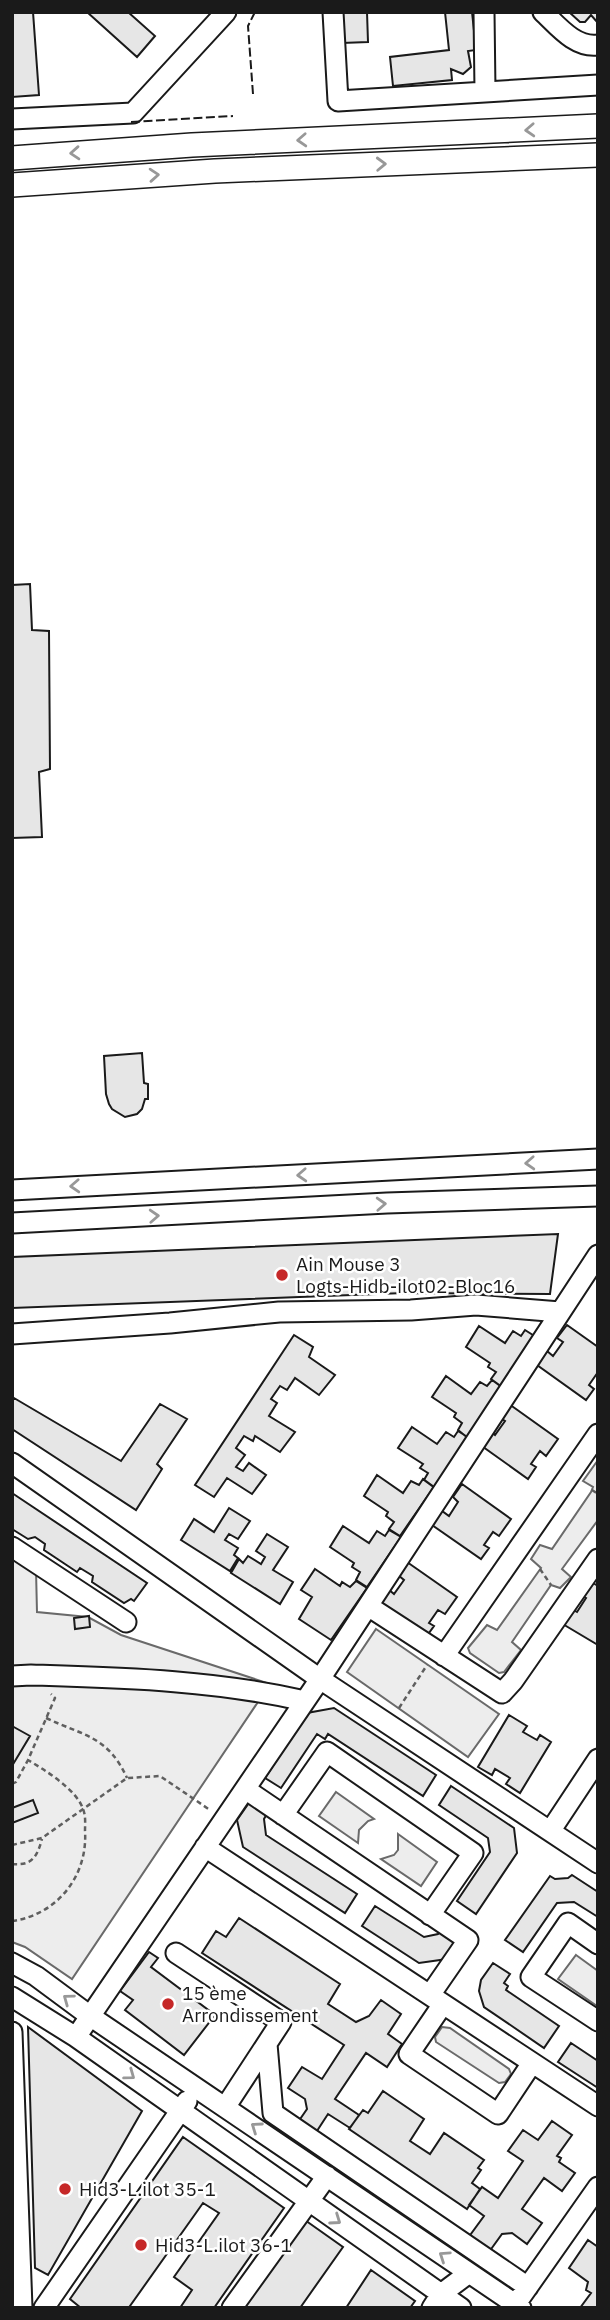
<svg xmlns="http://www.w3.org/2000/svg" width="610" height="2320" viewBox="0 0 610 2320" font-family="'IBM Plex Sans',sans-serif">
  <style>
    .built { fill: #ededed; stroke: #6a6a6a; stroke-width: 2 }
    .building { fill: #e6e6e6; stroke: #1a1a1a; stroke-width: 2 }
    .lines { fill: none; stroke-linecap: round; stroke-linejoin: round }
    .minor-casing { stroke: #1a1a1a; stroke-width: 23 }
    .major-casing { stroke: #1a1a1a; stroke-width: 26 }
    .path { stroke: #5f5f5f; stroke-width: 2.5; stroke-dasharray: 5 3.5; stroke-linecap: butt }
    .minor { stroke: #fff; stroke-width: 19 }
    .major { stroke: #fff; stroke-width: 23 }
    .fence { stroke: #1a1a1a; stroke-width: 2; stroke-dasharray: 9 3.5; stroke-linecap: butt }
    .oneway { stroke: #989898 }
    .poi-dot { fill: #c62828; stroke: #fff; stroke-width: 2.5 }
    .labels { text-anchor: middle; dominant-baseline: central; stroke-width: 5; stroke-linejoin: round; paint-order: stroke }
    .poi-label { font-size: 19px; fill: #1a1a1a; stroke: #fff; text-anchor: start }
  </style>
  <rect width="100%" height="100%" fill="#fff"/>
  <path class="built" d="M598 1460V1520L562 1569 571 1577 560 1588 551 1585 512 1642 521 1650 504 1672 499 1673 470 1653 468 1648 487 1625 497 1630 541 1568 531 1559 540 1545 552 1549 591 1492 593 1487 583 1481Z
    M12 1557 36 1570 37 1612 88 1617 121 1635 270 1684 72 1979 25 1947 12 1942Z
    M376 1629 499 1714 468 1757 347 1672Z
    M336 1792 374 1819 368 1821 359 1830 358 1843 319 1816Z
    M398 1834 437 1862 421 1886 381 1859 394 1855 398 1850Z
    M576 1955 598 1971 597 2006 558 1979Z
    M442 2027 450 2028 509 2069 511 2074 505 2082 499 2083 436 2042 435 2037Z"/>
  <path class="building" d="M12 12H33L39 95 12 97Z
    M87 12H128L155 36 137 57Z
    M340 12H367L368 42 342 43Z
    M445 12H472L476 50 468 51 471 67 463 74 451 69 452 80 393 86 390 57 449 50Z
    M569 12H598V23L591 15 585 22H580Z
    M30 584 32 630 49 631 50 769 39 772 42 837 12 838V585Z
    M142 1053 144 1083 148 1084V1099H145L142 1109 137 1114 125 1117 112 1109 109 1104 106 1094 104 1056Z
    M558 1234 550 1294 404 1293 12 1308V1257Z
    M567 1325 598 1347V1372L589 1385 594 1389 586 1400 537 1365 547 1351 553 1356 563 1342 557 1338Z
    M479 1326 505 1343 513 1331 521 1336 525 1330 536 1337 502 1387 491 1379 496 1372 488 1367 490 1363 466 1347Z
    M294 1335 313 1347 309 1357 335 1375 319 1395 295 1378 287 1390 280 1386 271 1399 277 1403 269 1416 295 1432 280 1452 255 1436 253 1441 244 1436 236 1448 245 1455 236 1467 243 1471 249 1463 266 1475 252 1494 227 1478 214 1497 195 1485Z
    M446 1376 471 1394 480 1382 487 1386 492 1380 503 1388 468 1438 458 1430 462 1423 454 1417 456 1413 432 1397Z
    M14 1398 121 1461 160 1404 187 1419 157 1464 162 1469 136 1510 12 1429V1401Z
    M509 1404 558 1439 546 1456 540 1451 531 1464 536 1467 528 1479 479 1444 489 1430 495 1435 505 1421 499 1417Z
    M412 1427 437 1444 446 1432 454 1437 458 1431 469 1438 435 1488 424 1480 428 1473 420 1468 423 1464 398 1448Z
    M377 1475 403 1493 411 1481 419 1485 423 1479 434 1487 400 1536 389 1529 394 1522 386 1516 388 1512 364 1496Z
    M462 1484 511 1519 499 1536 493 1532 484 1545 489 1548 481 1559 432 1525 442 1511 449 1516 458 1502 453 1497Z
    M12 1493 147 1583 134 1601 131 1599 124 1603 92 1582 93 1576 80 1568 77 1572 44 1550 45 1544 35 1537 28 1539 12 1529Z
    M229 1508 250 1521 238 1539 229 1534 225 1540 238 1548 234 1555 238 1558 230 1571 181 1540 194 1519 214 1532Z
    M343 1526 369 1543 377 1531 385 1536 389 1530 401 1537 367 1587 356 1580 360 1572 352 1567 354 1563 330 1547Z
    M267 1534 288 1547 273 1570 293 1582 280 1604 231 1573 239 1559 243 1563 248 1556 261 1564 265 1557 256 1551Z
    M407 1562 457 1597 445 1614 438 1610 429 1623 434 1626 426 1637 378 1603 388 1589 394 1594 404 1580 398 1575Z
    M315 1569 340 1586 342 1582 350 1587 356 1581 367 1588 331 1640 299 1619 312 1597 301 1590Z
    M588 1580 598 1586V1645L561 1623 570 1608 577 1612 586 1598 580 1594Z
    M89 1616 90 1627 75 1629 74 1618Z
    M334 1708 436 1775 423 1796 328 1734 325 1739 317 1734 281 1788 265 1778 307 1713Z
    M509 1715 527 1726 523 1732 537 1740 540 1735 551 1742 520 1793 506 1784 510 1778 495 1769 492 1775 478 1767Z
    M12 1726 30 1736 12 1766Z
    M451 1786 514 1828 517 1853 476 1914 457 1901 490 1852 488 1838 439 1805Z
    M33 1800 38 1813 12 1823V1808Z
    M251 1800 268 1812 264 1819 266 1835 357 1894 345 1913 243 1847 237 1820Z
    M572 1875 598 1892V1917L574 1902 557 1903 523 1952 505 1940 550 1876 555 1879 568 1878Z
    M375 1906 424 1937 438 1934 445 1925 463 1938 447 1959 419 1963 362 1926Z
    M239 1918 340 1984 328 2004 356 2022 369 2016 381 2000 401 2014 388 2034 402 2044 387 2067 366 2053 335 2099 359 2115 350 2128 328 2114 313 2137 296 2125 307 2109 305 2099 288 2088 302 2067 322 2079 344 2045 202 1953 216 1931 226 1937Z
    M149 1952 158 1958 151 1967 215 2015 184 2055 125 2010 133 2000 120 1991Z
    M493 1963 510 1974 504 1983 508 1986 506 1990 559 2026 544 2048 484 2007 479 1991 481 1980Z
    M28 2027 142 2111 48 2275 35 2268Z
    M571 2043 598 2061V2088L558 2062Z
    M383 2091 424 2119 410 2141 430 2154 444 2133 484 2160 478 2168 481 2170 472 2183 480 2189 467 2209 349 2129 363 2110 368 2113Z
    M552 2121 572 2135 557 2156 561 2158 559 2162 575 2173 562 2191 544 2178 522 2209 542 2223 527 2244 512 2233 502 2234 489 2252 468 2238 484 2216 469 2205 482 2187 498 2198 523 2161 508 2151 523 2130 538 2140Z
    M183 2137 284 2208 214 2308H180L192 2290 174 2277 219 2213 203 2203 130 2306 133 2308H81L70 2299Z
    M302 2218 343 2247 300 2308H239Z
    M588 2240 598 2247V2308H580L591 2293 586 2290 588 2282 569 2268Z
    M371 2270 415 2301 410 2308H346Z"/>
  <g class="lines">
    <g class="minor-casing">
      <path id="minor" d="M333 12 338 101 598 85
        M484 12 485 91
        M543 12C558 26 575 48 598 45
        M12 119 133 113 226 12
        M12 1190 598 1159
        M12 1223 387 1203 598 1196
        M12 1334 170 1323 279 1312 411 1310 476 1305 560 1312
        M12 1463 320 1679 598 1863
        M12 1547 126 1622
        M368 1606 502 1693 513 1681 598 1559
        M444 1656 598 1434
        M12 1676 31 1675C125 1678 213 1680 305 1701
        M245 1789 468 1940 430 1995
        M283 1815 327 1752 473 1853 430 1915
        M551 1830 598 1759
        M205 1847 598 2106
        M598 1944 568 1923 531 1977 598 2021
        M176 1953 281 2022 226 2106
        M12 1963 36 1976 90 2016 521 2308
        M12 1997 76 2037 461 2308
        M443 2004 409 2054 498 2114 532 2063
        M12 2032 22 2308
        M76 2037 320 1679 598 1255
        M267 2044 273 2113 528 2287
        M520 2298 598 2187
        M44 2308 187 2101
        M232 2308 327 2176
        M432 2308 441 2294 469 2273"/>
    </g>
    <g class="major-casing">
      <path id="major" d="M12 158 192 145 598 126
        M12 185 215 171 598 155"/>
    </g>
    <path class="path" d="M592 1490 598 1494
      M540 1569 551 1585
      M399 1708 427 1665
      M46 1718C84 1736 108 1736 127 1778
      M12 1784 16 1782 28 1760 55 1698 51 1694
      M12 1845 42 1838 127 1778 160 1776 210 1810
      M12 1864C32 1866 37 1857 42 1839
      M12 1921C57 1915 88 1876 85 1831 85 1824 86 1816 83 1809 77 1790 45 1770 28 1760"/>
    <use href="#minor" class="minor"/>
    <use href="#major" class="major"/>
    <path class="fence" d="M253 94 248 26 255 12
      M131 122 233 116"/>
  </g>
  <defs><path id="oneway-chevron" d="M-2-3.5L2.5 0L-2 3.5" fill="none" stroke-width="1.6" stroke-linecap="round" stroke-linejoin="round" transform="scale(1.75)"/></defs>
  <g class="oneway">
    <use href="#oneway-chevron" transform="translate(530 130) rotate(177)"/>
    <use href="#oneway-chevron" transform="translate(302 140) rotate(177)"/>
    <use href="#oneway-chevron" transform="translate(75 153) rotate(176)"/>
    <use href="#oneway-chevron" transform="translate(381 164) rotate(-2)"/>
    <use href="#oneway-chevron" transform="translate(154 175) rotate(-4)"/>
    <use href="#oneway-chevron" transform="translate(530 1163) rotate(177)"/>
    <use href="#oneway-chevron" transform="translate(302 1175) rotate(177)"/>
    <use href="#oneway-chevron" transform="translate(75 1186) rotate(177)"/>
    <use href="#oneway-chevron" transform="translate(381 1204) rotate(-3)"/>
    <use href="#oneway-chevron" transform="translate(154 1216) rotate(-3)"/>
    <use href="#oneway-chevron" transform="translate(68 1999) rotate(-144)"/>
    <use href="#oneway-chevron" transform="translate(130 2075) rotate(36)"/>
    <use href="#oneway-chevron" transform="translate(256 2127) rotate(-145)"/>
    <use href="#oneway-chevron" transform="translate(336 2220) rotate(35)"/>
    <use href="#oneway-chevron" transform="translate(444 2256) rotate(-146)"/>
  </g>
  <g class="poi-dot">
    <circle cx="282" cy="1275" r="7"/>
    <circle cx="168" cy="2004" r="7"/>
    <circle cx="65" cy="2189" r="7"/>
    <circle cx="141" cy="2245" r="7"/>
  </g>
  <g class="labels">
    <g class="poi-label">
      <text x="296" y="1264">Ain Mouse 3<tspan x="296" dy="22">Logts-Hidb-ilot02-Bloc16</tspan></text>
      <text x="182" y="1993">15 ème<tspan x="182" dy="22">Arrondissement</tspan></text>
      <text x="79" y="2189">Hid3-L.ilot 35-1</text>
      <text x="155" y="2245">Hid3-L.ilot 36-1</text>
    </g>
  </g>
  <rect width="610" height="2320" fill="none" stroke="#1a1a1a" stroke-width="28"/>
</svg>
